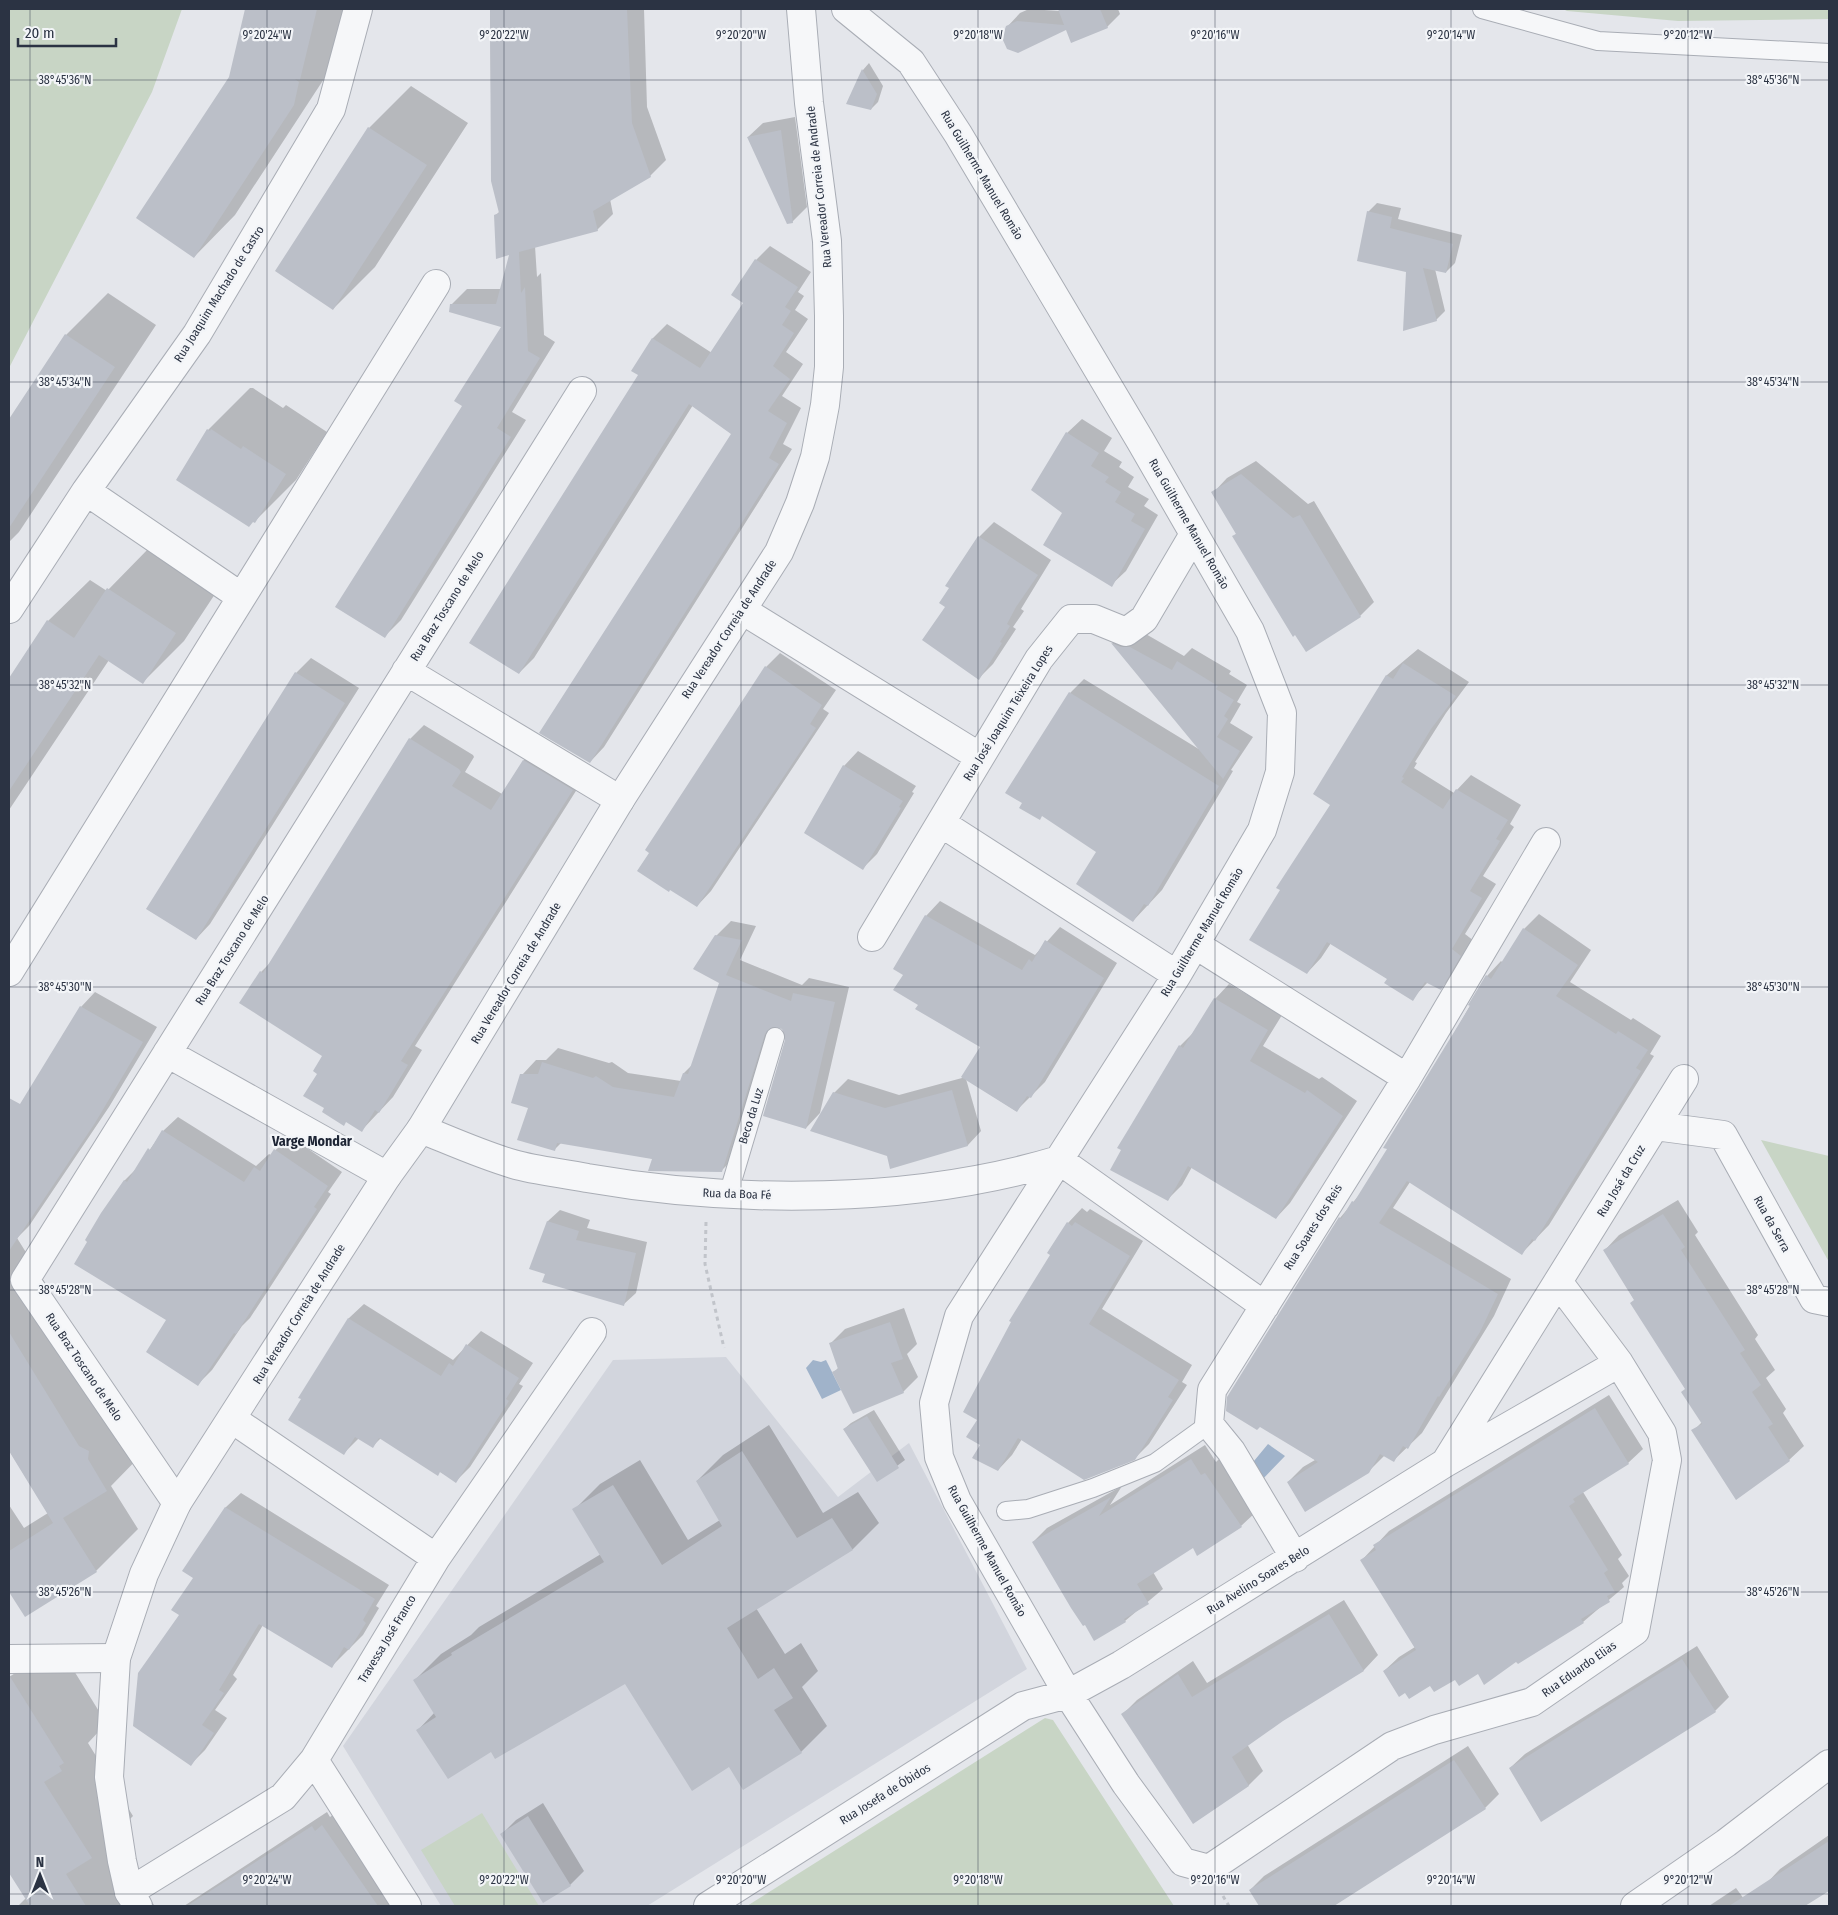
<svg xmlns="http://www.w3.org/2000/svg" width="1838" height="1915" viewBox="0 0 1838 1915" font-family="'Fira Sans Condensed',sans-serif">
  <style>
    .built { fill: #d2d5dd }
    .green { fill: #c8d5c5 }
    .water { fill: #a0b3ca }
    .shadow { fill: #0003 }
    .building { fill: #bbbfc8 }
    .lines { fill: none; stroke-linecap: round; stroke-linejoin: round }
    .service-casing { stroke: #a9adb5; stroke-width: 20 }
    .minor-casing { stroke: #a9adb5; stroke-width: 30 }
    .tertiary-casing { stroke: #a9adb5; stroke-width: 30 }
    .path { stroke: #c1c4ca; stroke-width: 3; stroke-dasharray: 4 4; stroke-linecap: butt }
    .service { stroke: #f6f7f9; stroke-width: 18 }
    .minor { stroke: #f6f7f9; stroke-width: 28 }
    .tertiary { stroke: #f6f7f9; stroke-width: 28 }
    .ticks { fill: none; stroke: #2b3343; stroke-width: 1; stroke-opacity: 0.45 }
    .labels { text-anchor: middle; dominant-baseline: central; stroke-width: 4.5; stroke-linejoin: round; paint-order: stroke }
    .street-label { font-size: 12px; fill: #2b3343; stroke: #f3f5f8 }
    .neighbourhood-label { font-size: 14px; font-weight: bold; fill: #1d2434; stroke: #f3f5f8 }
    .ticks-label { font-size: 12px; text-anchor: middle; fill: #2b3343; stroke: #f3f5f8; stroke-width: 4.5; stroke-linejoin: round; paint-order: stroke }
  </style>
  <rect width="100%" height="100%" fill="#e4e6eb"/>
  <path class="built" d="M726 1357 838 1497 909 1443 1027 1669 647 1906H441L343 1746 613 1360Z"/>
  <path class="green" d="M9 9H182L152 92 9 368Z
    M1563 9H1829V19L1678 21 1567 11Z
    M1761 1140 1829 1156V1262Z
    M1045 1718 1053 1720 1174 1906H747Z
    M482 1813 539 1906H455L421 1850Z"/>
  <path class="water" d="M813 1360 821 1362 826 1360 841 1390 822 1399 806 1368Z
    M1268 1444 1285 1456 1260 1482 1249 1467Z"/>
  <path class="shadow" d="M246 9H348L335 62 235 215 194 257Z
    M490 9H644L647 107 666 160 650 176 610 199 613 214 597 230 535 246 537 277 541 273 544 335 555 342 512 412 526 420 401 620 385 636 464 406 503 326 451 305 467 289H501L511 253 495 216 500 211 492 181Z
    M1029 9 1060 11 1059 9H1118L1120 14 1107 27H1007L1020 13Z
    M869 63 883 86 878 102 871 109 848 103 863 70Z
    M411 86 468 123 375 267 333 309 369 128Z
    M795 117 807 207 792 222 748 137 763 123Z
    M1377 203 1401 208 1398 219 1462 235 1455 263 1446 272 1435 269 1445 311 1436 320 1407 271 1368 212Z
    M770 246 811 272 798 292 804 296 795 310 808 319 786 352 803 364 782 396 801 408 783 444 792 449 604 747 590 762 732 434 693 405 534 658 519 673 640 374 633 370 653 338 667 324 712 353 745 302 756 260Z
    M108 293 156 325 19 532 9 542V421L66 335Z
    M250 388H253L283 408 286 405 327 432 296 480 255 521 178 480 208 430Z
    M1082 419 1112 438 1104 451 1122 462 1119 467 1134 477 1128 487 1149 499 1144 506 1158 515 1126 571 1111 585 1064 513 1067 433Z
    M1256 461 1308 504 1314 501 1374 602 1360 616 1234 536 1237 533 1213 493 1227 478Z
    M994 522 1051 560 1021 609 1024 611 1013 627 1016 629 993 664 979 678 951 588 947 586 979 537Z
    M150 547 217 591 184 641 143 682 109 660 9 810V680L48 621 90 580 107 591Z
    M1126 629 1144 633 1184 656 1192 648 1231 671 1229 674 1247 685 1237 702 1241 704 1230 723 1253 737 1231 770 1233 771 1162 890 1133 921 1098 851 1070 693 1084 679 1202 751 1112 643Z
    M1418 649 1469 682 1446 713 1415 762 1417 763 1414 768 1454 793 1471 775 1521 805 1510 824 1514 827 1483 876 1496 884 1465 934 1474 941 1455 974 1440 989 1428 982 1412 999 1388 979 1331 943 1321 958 1307 973 1332 804 1315 794 1387 675Z
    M780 653 836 690 823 709 829 713 711 891 697 906 766 667Z
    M311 658 359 688 210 924 196 939 148 909 296 673Z
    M424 725 473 755 474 757 465 772 502 794 524 760 538 746 586 775 415 1046 422 1050 393 1097 362 1130 326 1108 318 1073 324 1056 261 972 273 960 410 739Z
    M858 751 916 786 912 792 914 793 877 854 863 868 844 766Z
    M940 901 1035 955 1060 927 1117 963 1045 1082 1016 1111 966 1079 981 1131 968 1145 891 1167 888 1155 834 1093 848 1079 899 1095 962 1078 982 1047 919 1004 905 974 926 916Z
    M1539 914 1591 950 1570 982 1631 1020 1633 1018 1661 1036 1650 1054 1654 1056 1549 1225 1522 1253 1410 1182 1393 1208 1511 1279 1494 1316 1422 1433 1394 1460 1385 1455 1368 1472 1288 1482 1303 1467 1315 1460 1228 1398 1340 1218 1360 1194 1388 1149 1487 976 1501 961 1503 963 1524 929Z
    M731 921 756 926 740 960 802 985 809 978 849 987 820 1113 806 1128 783 1028 776 1027 736 1156 721 1171 562 1142 555 1149 529 1107 522 1075 536 1060H546L558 1048 609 1063 612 1062 628 1073 681 1081 684 1073 692 1065 721 983 716 936Z
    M1229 984 1282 1015 1263 1046 1319 1079 1322 1077 1357 1101 1290 1203 1276 1218 1192 1167 1182 1185 1168 1199 1180 1046 1193 1033 1215 999Z
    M95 992 157 1027 109 1107 29 1226 17 1238 121 1404 130 1409 129 1417 148 1448 111 1486 138 1529 96 1571 9 1593V1505L24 1528 48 1513 9 1450V1120L26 1097 81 1007Z
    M178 1117 256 1166 269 1154 271 1155 289 1136 342 1172 328 1192 331 1194 250 1318 242 1326 212 1370 198 1384 167 1320 124 1181 137 1168 163 1131Z
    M1678 1200 1698 1232 1695 1235 1758 1335 1755 1339 1775 1370 1766 1378 1786 1409 1783 1413 1804 1446 1789 1460 1693 1431 1702 1422 1686 1388 1605 1250 1619 1235Z
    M1082 1208 1087 1212 1090 1209 1143 1241 1102 1309 1192 1365 1182 1382 1187 1385 1149 1444 1134 1459 1022 1439 1012 1455 998 1470 982 1445 978 1419 1052 1255 1049 1253 1068 1223Z
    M560 1210 590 1220 587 1228 647 1242 636 1293 624 1304 531 1268 548 1221Z
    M364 1304 453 1360 481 1331 533 1363 519 1384 523 1386 470 1467 456 1481 381 1438 373 1446 359 1438 344 1453 300 1397 349 1318Z
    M904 1308 917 1344 907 1354 918 1377 903 1392 834 1372 839 1367 830 1344 845 1329Z
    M1609 1395 1643 1449 1628 1463 1583 1492 1622 1555 1618 1559 1629 1576 1622 1583 1624 1587 1583 1622 1478 1673 1406 1692 1384 1671 1399 1657 1415 1647 1362 1560 1389 1531Z
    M874 1410 905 1460 878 1480 844 1429 851 1423Z
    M769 1425 823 1513 858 1492 879 1523 853 1549 756 1608 785 1654 801 1643 818 1671 802 1687 827 1726 801 1752 730 1766 625 1682 491 1750 418 1730 435 1712 415 1680 441 1654 471 1635 479 1627 601 1554 574 1510 600 1484 640 1460 688 1540 720 1520 697 1481 723 1455Z
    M1205 1445 1216 1462 1219 1459 1256 1512 1241 1526 1193 1546 1153 1572 1163 1589 1125 1621 1095 1639 1033 1542 1047 1528 1122 1486 1110 1505Z
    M241 1493 389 1585 376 1606 379 1608 363 1635 332 1666 263 1625 233 1675 237 1679 215 1710 227 1718 205 1750 191 1764 181 1615 194 1578 184 1571 226 1507Z
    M1344 1600 1378 1655 1364 1670 1282 1720 1247 1744 1263 1771 1248 1786 1123 1714 1137 1700 1193 1661 1207 1683Z
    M1697 1646 1729 1697 1715 1711 1510 1768 1525 1754Z
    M55 1648 63 1653 105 1721 102 1728 88 1743 133 1816 111 1838 154 1905 152 1906H18L26 1898 9 1871V1677Z
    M1468 1746 1499 1794 1485 1808 1333 1906H1260L1250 1890 1264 1876Z
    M543 1803 584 1871 570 1885 502 1834 516 1820Z
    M327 1812 330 1817 337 1812 402 1906H184Z
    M1829 1835V1890L1802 1906H1779L1766 1884 1780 1869Z
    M1736 1888 1749 1906H1709Z"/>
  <path class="building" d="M245 9H317L300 80 295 79 299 82 294 105 194 258 136 218 229 77Z
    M490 9H627L632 123 651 177 593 211 598 231 519 252 521 293 525 287 528 351 540 358 497 428 511 437 385 638 335 607 462 406 454 401 501 327 449 312 450 304H496L509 255 496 259 494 215 499 213 491 181Z
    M1058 9H1100L1108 28 1071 43 1066 30 1018 53 1007 49 1002 38 1006 26 1017 21 1064 25Z
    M862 69 877 94 871 110 846 104Z
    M368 127 427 165 333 310 275 271Z
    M781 130 793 223 787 224 747 137Z
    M1367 211 1392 217 1390 228 1453 244 1446 273 1423 268 1437 321 1403 331 1406 272 1357 261Z
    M755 259 798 287 785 307 791 311 782 325 794 333 773 366 790 379 768 411 787 423 769 458 779 464 590 763 539 733 731 434 689 404 519 674 469 643 638 375 631 371 652 338 700 368 743 303 731 295Z
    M65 334 115 367 9 528V419Z
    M207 429 210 431 211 429 241 449 243 446 286 474 255 523 253 522 249 527 176 480Z
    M1066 432 1099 453 1091 466 1109 477 1105 482 1121 492 1115 502 1135 514 1131 521 1145 529 1112 587 1043 545 1062 513 1031 490Z
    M1241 474 1293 518 1300 515 1361 617 1306 652 1295 635 1293 637 1232 536 1236 534 1211 492Z
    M978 536 1038 575 1016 607 1007 624 1010 626 1000 642 1002 643 979 680 922 640 945 607 939 603 949 588 945 586Z
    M107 588 176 633 143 684 99 655 9 791V678L47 620 74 638Z
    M1111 643 1121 647H1130L1172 670 1177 661 1218 686 1216 689 1234 700 1224 716 1228 719 1217 737 1240 751 1223 779Z
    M1403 663 1456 696 1431 729 1402 777 1404 778 1401 782 1443 809 1456 789 1508 820 1496 839 1500 841 1470 891 1482 898 1452 949 1461 956 1441 990 1425 982 1413 1001 1384 983 1387 979 1327 942 1307 974 1249 940 1280 890 1276 888 1330 805 1313 794 1386 675 1393 679Z
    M765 666 822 705 810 724 816 728 697 907 670 890 669 892 637 871 649 853 645 850Z
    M295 672 345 703 196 940 146 909Z
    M1069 692 1219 786 1148 906 1144 904 1133 922 1076 884 1096 852 1042 816 1040 820 1019 808 1022 803 1005 793Z
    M409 738 459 769 461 772 452 786 491 810 523 760 573 790 401 1061 408 1065 379 1113 375 1110 362 1132 346 1122 344 1126 322 1112 324 1108 303 1096 317 1074 313 1071 322 1056 239 1003 260 971 263 973Z
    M843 765 903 801 899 807 901 808 863 870 804 833Z
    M925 915 1022 970 1029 959 1032 962 1045 940 1104 978 1031 1098 1027 1096 1017 1112 961 1077 980 1047 915 1009 918 1005 893 990 903 975 893 969Z
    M1523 928 1578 965 1556 996 1616 1034 1618 1031 1648 1050 1636 1068 1641 1071 1535 1241 1532 1239 1522 1255 1407 1181 1379 1223 1498 1294 1480 1332 1439 1397 1438 1396 1408 1449 1403 1446 1394 1462 1380 1454 1369 1473 1305 1512 1287 1482 1318 1462 1260 1427 1257 1430 1226 1411 1227 1397 1339 1217 1341 1219 1352 1201 1354 1202 1387 1149 1383 1148 1470 1006 1468 1005 1486 975 1491 979Z
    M715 935 742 940 726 975 791 1001 793 993 835 1002 806 1129 763 1116 785 1040 782 1029 773 1027 765 1034 722 1172 648 1171 652 1159 557 1143 555 1151 517 1140 528 1108 511 1103 520 1074H538L542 1062 593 1078 596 1076 613 1087 674 1097 683 1073 688 1074 719 983 693 969Z
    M1214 998 1268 1030 1250 1061 1305 1093 1307 1090 1343 1116 1276 1219 1188 1166 1168 1201 1110 1170 1121 1150 1117 1148 1128 1130 1179 1045 1183 1048Z
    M80 1006 143 1042 95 1123 9 1251V1098L20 1104Z
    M952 1090 968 1146 890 1169 887 1156 810 1131 833 1092 885 1108Z
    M162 1130 244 1182 254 1167 260 1171 274 1149 328 1186 314 1207 317 1209 236 1334 234 1333 198 1386 146 1352 166 1320 74 1264 87 1242 85 1240 101 1213 124 1180 127 1182 148 1148 150 1150Z
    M1663 1214 1685 1247 1681 1250 1745 1350 1740 1353 1761 1385 1752 1392 1773 1424 1768 1427 1790 1461 1736 1500 1691 1430 1702 1424 1681 1392 1685 1389 1630 1303 1634 1300 1603 1250Z
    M547 1221 579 1231 576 1240 636 1253 624 1306 542 1282 545 1274 529 1269Z
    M1067 1222 1072 1226 1075 1222 1130 1256 1089 1324 1179 1380 1168 1397 1173 1400 1135 1460 1084 1480 1018 1438 998 1471 972 1458 980 1445 966 1437 977 1420 963 1412 1011 1322 1009 1321 1050 1255 1047 1253Z
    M348 1318 441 1376 449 1363 453 1366 466 1344 519 1378 506 1399 509 1401 456 1483 440 1472 438 1476 379 1438 373 1448 355 1437 344 1455 288 1420 301 1399 298 1398Z
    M890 1322 903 1359 891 1363 904 1393 853 1414 832 1372 838 1369 829 1343Z
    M9 1332 79 1446 89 1451 88 1459 107 1491 63 1518 97 1572 25 1617 9 1592V1551L53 1523 9 1451Z
    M1595 1408 1629 1464 1573 1499 1575 1502 1569 1506 1608 1570 1604 1573 1615 1592 1607 1596 1610 1602 1581 1619 1584 1623 1518 1664 1516 1662 1484 1685 1478 1674 1459 1686 1455 1680 1434 1692 1430 1686 1409 1699 1405 1693 1399 1697 1383 1671 1416 1650 1360 1560 1376 1550 1373 1545Z
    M867 1416 899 1468 877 1482 843 1429Z
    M742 1451 797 1538 832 1518 853 1550 727 1628 758 1679 774 1668 793 1698 774 1710 802 1753 743 1790 729 1767 692 1791 625 1684 495 1759 491 1752 448 1779 416 1730 436 1717 413 1680 452 1655 451 1653 604 1562 572 1509 613 1485 662 1565 722 1526 696 1481Z
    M1191 1459 1201 1475 1205 1473 1242 1527 1197 1556 1193 1548 1137 1584 1149 1604 1124 1619 1126 1622 1094 1641 1085 1625 1083 1626 1071 1608 1032 1542 1111 1497 1099 1516Z
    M225 1507 375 1599 363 1620 366 1623 349 1650 344 1647 332 1668 259 1624 219 1690 224 1693 202 1725 214 1733 191 1766 133 1726 138 1673 179 1615 171 1610 193 1578 182 1571Z
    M1329 1614 1364 1671 1283 1721 1232 1757 1249 1786 1193 1824 1121 1714 1178 1674 1192 1697Z
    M1682 1659 1716 1712 1541 1822 1509 1768Z
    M9 1675 64 1763 59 1766 62 1771 44 1782 92 1858 66 1874 86 1906H30L9 1873Z
    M1454 1760 1486 1809 1334 1906H1259L1249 1890Z
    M528 1816 571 1886 543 1903 500 1834Z
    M322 1825 378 1906H187L312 1826 315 1831Z
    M1829 1841V1891L1805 1906H1729Z"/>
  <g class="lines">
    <g class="service-casing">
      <path id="service" d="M1482 9 1598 41 1829 53
        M728 1195 775 1037
        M1006 1511 1028 1509 1093 1488 1155 1463 1209 1424"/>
    </g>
    <g class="minor-casing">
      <path id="minor" d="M846 9 911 62 958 134 1140 440 1250 631 1282 713 1280 772 1262 830 1177 975 959 1316 934 1403 939 1457 957 1501 1068 1694 1126 1784 1183 1862 1209 1869 1392 1746 1434 1730 1532 1702 1635 1631 1667 1460 1662 1433 1619 1363 1559 1283
        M86 491 240 596
        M9 609 86 491 197 334 331 109 358 9
        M742 610 980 757
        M406 671 620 800
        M941 823 1177 975
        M872 937 1039 659 1071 619H1094L1126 632 1144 619 1194 534
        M1196 945 1407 1078
        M9 972 436 284
        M167 1053 387 1176
        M1655 1126 1723 1135 1814 1299 1829 1302
        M421 1129C451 1141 482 1155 513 1164 537 1171 563 1173 587 1178 737 1204 913 1204 1059 1160L1265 1306
        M232 1419 436 1558
        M1447 1460 1684 1079
        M177 1503 25 1280 582 391
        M1295 1558 1231 1451 1209 1424 1212 1390 1407 1078 1546 842
        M9 1659 116 1658
        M314 1760 407 1906
        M129 1892 283 1797 314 1760 436 1558 592 1332
        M708 1906 1023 1706 1068 1694 1121 1665 1445 1463 1619 1363"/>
    </g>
    <g class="tertiary-casing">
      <path id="tertiary" d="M138 1906 129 1892 122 1861 109 1777 116 1658 144 1574 177 1503 387 1176 421 1129 620 800 779 552 800 503 815 457 825 405 829 367V316L827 241 809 103 801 9
        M1635 1906 1726 1843 1829 1764"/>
    </g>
    <path class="path" d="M706 1222 705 1264 724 1348
      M1223 1896 1229 1906"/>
    <use href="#service" class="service"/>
    <use href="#minor" class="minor"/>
    <use href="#tertiary" class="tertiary"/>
  </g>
  <path class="ticks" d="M30 9V1906M267 9V1906M504 9V1906M741 9V1906M978 9V1906M1215 9V1906M1451 9V1906M1688 9V1906M9 80H1829M9 382H1829M9 685H1829M9 987H1829M9 1290H1829M9 1592H1829M9 1894H1829"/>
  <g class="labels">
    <g class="street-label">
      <text transform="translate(982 175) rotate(59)">Rua Guilherme Manuel Romão</text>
      <text transform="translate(819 187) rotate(-96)">Rua Vereador Correia de Andrade</text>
      <text transform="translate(219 294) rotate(-58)">Rua Joaquim Machado de Castro</text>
      <text transform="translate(1189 524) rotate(60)">Rua Guilherme Manuel Romão</text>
      <text transform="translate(447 606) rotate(-58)">Rua Braz Toscano de Melo</text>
      <text transform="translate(729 629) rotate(-57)">Rua Vereador Correia de Andrade</text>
      <text transform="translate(1008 713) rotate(-58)">Rua José Joaquim Teixeira Lopes</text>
      <text transform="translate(1202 932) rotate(-59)">Rua Guilherme Manuel Romão</text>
      <text transform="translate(232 950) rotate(-58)">Rua Braz Toscano de Melo</text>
      <text transform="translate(516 973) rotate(-59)">Rua Vereador Correia de Andrade</text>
      <text transform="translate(751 1116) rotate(-73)">Beco da Luz</text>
      <text transform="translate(1621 1181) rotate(-59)">Rua José da Cruz</text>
      <text transform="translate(737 1194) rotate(2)">Rua da Boa Fé</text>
      <text transform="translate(1772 1224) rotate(61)">Rua da Serra</text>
      <text transform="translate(1313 1227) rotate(-58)">Rua Soares dos Reis</text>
      <text transform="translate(299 1314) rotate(-58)">Rua Vereador Correia de Andrade</text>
      <text transform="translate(84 1367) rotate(56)">Rua Braz Toscano de Melo</text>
      <text transform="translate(987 1551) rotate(61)">Rua Guilherme Manuel Romão</text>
      <text transform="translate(1258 1580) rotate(-32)">Rua Avelino Soares Belo</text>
      <text transform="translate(387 1639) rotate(-59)">Travessa José Franco</text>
      <text transform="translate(1579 1669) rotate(-35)">Rua Eduardo Elias</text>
      <text transform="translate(885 1794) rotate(-32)">Rua Josefa de Óbidos</text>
    </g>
    <g class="neighbourhood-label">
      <text x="312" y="1141">Varge Mondar</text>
    </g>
  </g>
  <g class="ticks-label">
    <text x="267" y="39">9°20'24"W</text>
    <text x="504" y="39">9°20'22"W</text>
    <text x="741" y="39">9°20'20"W</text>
    <text x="978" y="39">9°20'18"W</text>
    <text x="1215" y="39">9°20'16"W</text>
    <text x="1451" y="39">9°20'14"W</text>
    <text x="1688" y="39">9°20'12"W</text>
    <text x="65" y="84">38°45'36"N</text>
    <text x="1773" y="84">38°45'36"N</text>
    <text x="65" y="386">38°45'34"N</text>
    <text x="1773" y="386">38°45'34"N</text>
    <text x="65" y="689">38°45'32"N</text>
    <text x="1773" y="689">38°45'32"N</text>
    <text x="65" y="991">38°45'30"N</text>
    <text x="1773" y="991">38°45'30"N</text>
    <text x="65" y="1294">38°45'28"N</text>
    <text x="1773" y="1294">38°45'28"N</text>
    <text x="65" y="1596">38°45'26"N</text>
    <text x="1773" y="1596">38°45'26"N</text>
    <text x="267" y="1884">9°20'24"W</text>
    <text x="504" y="1884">9°20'22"W</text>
    <text x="741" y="1884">9°20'20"W</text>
    <text x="978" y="1884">9°20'18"W</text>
    <text x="1215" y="1884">9°20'16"W</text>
    <text x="1451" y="1884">9°20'14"W</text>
    <text x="1688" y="1884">9°20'12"W</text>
  </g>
  <rect width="1838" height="1915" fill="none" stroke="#2b3343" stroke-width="20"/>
  <g transform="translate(40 1875)" stroke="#f3f5f8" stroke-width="4" paint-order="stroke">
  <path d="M0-4L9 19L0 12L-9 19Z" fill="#2b3343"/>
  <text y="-8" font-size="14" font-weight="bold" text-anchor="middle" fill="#2b3343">N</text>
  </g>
  <path d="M18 38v8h98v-8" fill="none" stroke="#2b3343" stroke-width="2.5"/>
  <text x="25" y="38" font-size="15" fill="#2b3343" stroke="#f3f5f8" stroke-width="4" paint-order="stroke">20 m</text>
</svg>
